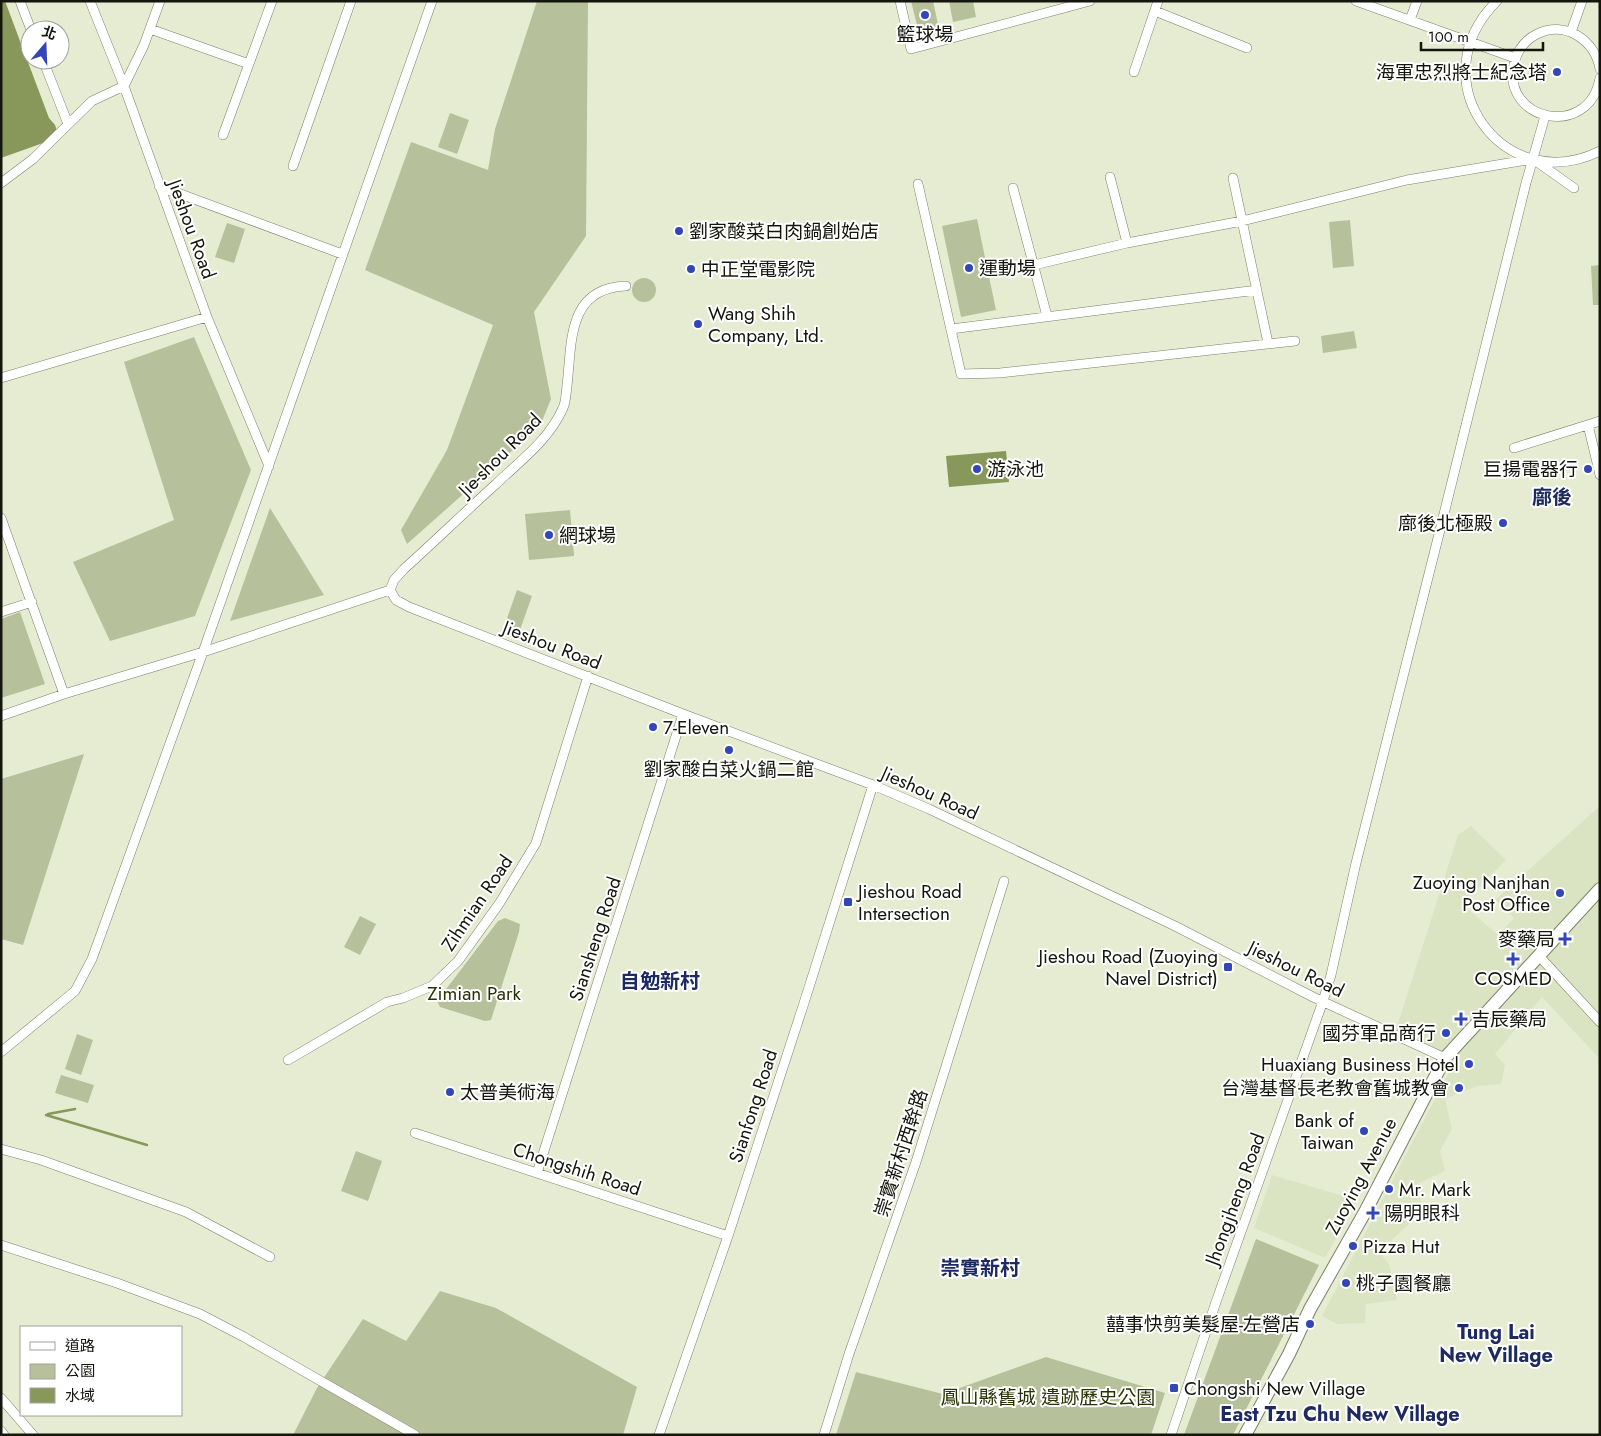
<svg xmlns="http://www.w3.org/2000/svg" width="1601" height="1436" viewBox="0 0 1601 1436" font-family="Jost,'Noto Sans TC',sans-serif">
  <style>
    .built { fill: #dae4c2 }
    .green { fill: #b6c19b }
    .water { fill: #88975a }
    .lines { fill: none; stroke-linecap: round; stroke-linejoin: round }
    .stream { stroke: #88975a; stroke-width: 2.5 }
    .street-casing { stroke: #7a8169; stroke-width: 10 }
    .secondary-casing { stroke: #7a8169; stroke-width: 14 }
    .street { stroke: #fff; stroke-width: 9 }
    .secondary { stroke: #fff; stroke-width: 12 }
    .poi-dot { fill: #3246b8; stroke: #fff; stroke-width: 2 }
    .labels { text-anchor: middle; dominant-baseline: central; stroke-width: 4; stroke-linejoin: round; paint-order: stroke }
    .poi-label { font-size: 19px; fill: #14160d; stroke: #fff; text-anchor: start }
    .street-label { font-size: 19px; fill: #14160d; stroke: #fff }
    .park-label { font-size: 19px; fill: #293202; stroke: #fff }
    .neighbourhood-label { font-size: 20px; font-weight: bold; fill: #1e2b63; stroke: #fff }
  </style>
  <rect width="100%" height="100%" fill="#e5ecd2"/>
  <path class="built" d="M1600 806V1059L1542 997 1495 1054 1505 1065 1501 1084 1477 1086 1445 1099 1452 1129 1440 1151 1445 1171 1415 1185 1424 1210 1379 1252 1389 1264 1397 1300 1366 1304 1365 1323 1337 1324 1322 1316 1455 1060 1396 1030 1458 835 1471 826 1506 860 1462 904 1498 935 1514 918 1495 900Z
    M1272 1175 1357 1200 1325 1258 1254 1228Z"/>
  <path class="green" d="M537 1H588L586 236 534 312 551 399 540 426 407 544 401 530 447 450 493 325 365 270 411 142 488 170 495 129Z
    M911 1H933L939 29 919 33Z
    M949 1H973L976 17 953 22Z
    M450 113 469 120 457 154 438 147Z
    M977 219 996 310 961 317 942 226Z
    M1350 220 1354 266 1333 268 1329 222Z
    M227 223 245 229 234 263 215 257Z
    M1600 265V305H1593L1591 266Z
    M632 290a12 12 0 1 1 24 0a12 12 0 1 1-24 0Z
    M1354 331 1357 348 1323 353 1321 336Z
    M194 337 251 470 195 616 110 641 73 562 174 520 124 362Z
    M270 508 324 595 230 621Z
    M570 510 574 556 529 560 525 514Z
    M517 590 532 596 520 630 505 624Z
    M20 612 45 684 1 698V619Z
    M84 754 23 945 1 939V779Z
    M360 916 376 924 360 955 344 947Z
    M505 918 520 924 519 932 491 1020 485 1021 440 1007 437 1001 498 921Z
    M77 1034 93 1040 81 1075 65 1069Z
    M61 1075 94 1085 88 1103 55 1093Z
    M356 1151 382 1161 368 1201 341 1191Z
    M1256 1239 1319 1265 1233 1435H1184Z
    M440 1291 496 1308 637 1387 623 1435H293L317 1388 363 1319 406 1341Z
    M1046 1357 1165 1393 1151 1435H836L856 1372 943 1394Z"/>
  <path class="water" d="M1 1H5L49 118 55 125 57 131 43 143 1 158Z
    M1006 451 1009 482 949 487 946 456Z"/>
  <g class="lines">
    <path class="stream" d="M48 1114 75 1109
      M46 1115 147 1145"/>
    <g class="street-casing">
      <path id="street" d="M20 1 31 30
        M90 1 124 86 207 317 269 466
        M900 1 911 49 1090 1
        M1356 1 1515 58
        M1497 1C1417 80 1504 199 1600 151
        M1155 11 1247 48
        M1410 20 1417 1
        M150 29 249 64
        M1571 32 1582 1
        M43 60 68 124
        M1600 69C1595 40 1565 20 1537 34 1525 40 1517 51 1514 64 1501 121 1589 140 1600 78
        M1134 72 1158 1
        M223 135 272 1
        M293 166 351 1
        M1110 177 1127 243
        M1233 178 1268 343
        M1 183 33 159 92 101 124 86 144 45 160 1
        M918 184 961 374 1000 373 1295 341
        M159 186 342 254
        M1013 188 1047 316
        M1034 265 1127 243 1242 221 1407 180 1533 159 1574 188
        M951 329 1257 290
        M1 378 207 317
        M1588 425 1600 475
        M1514 448 1600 421
        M1 518 64 694
        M390 590 396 600 409 607 683 714 873 785 929 809 1175 926 1313 997 1445 1058
        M390 590 394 580 404 569C435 541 465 512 496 484 520 461 549 440 563 408 566 402 566 393 567 386 572 342 567 288 626 286
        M1 612 32 602
        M1 716 64 694 203 652 390 590
        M1539 956 1600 1022
        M1 1052 75 991 92 959 203 652 432 1
        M288 1060 387 1002 403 998 432 986 458 961 499 904 536 843 588 676
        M415 1133 728 1236
        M1 1149 41 1160 186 1212 270 1257
        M537 1173 683 714
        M1 1245 117 1283 200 1314 244 1337 415 1435
        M1 1398 33 1435
        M1 1431 4 1435
        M659 1435 728 1236 804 1003 873 785
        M824 1435 849 1354 916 1162 1004 881
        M1171 1435 1216 1302 1323 1001 1331 975 1356 863 1440 530 1526 183 1545 116"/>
    </g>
    <g class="secondary-casing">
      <path id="secondary" d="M1245 1435 1289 1354 1310 1309 1365 1212 1445 1058 1600 889"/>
    </g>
    <use href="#street" class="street"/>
    <use href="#secondary" class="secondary"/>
  </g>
  <g class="poi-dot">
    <circle cx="925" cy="15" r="5"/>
    <circle cx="1557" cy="72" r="5"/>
    <circle cx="679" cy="231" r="5"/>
    <circle cx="969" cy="268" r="5"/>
    <circle cx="691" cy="269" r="5"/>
    <circle cx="698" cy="324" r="5"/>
    <circle cx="977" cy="469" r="5"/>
    <circle cx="1588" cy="469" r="5"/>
    <circle cx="1503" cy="523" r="5"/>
    <circle cx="549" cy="535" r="5"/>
    <circle cx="653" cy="727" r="5"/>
    <circle cx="729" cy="750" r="5"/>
    <circle cx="1560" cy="893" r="5"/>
    <rect x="843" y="897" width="10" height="10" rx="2.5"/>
    <path d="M1562.5 931.5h5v5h5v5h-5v5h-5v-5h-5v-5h5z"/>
    <path d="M1510.5 951.5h5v5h5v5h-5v5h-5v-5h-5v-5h5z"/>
    <rect x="1223" y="962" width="10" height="10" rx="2.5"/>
    <path d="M1458.5 1011.5h5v5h5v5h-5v5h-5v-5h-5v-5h5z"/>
    <circle cx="1446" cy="1033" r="5"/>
    <circle cx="1469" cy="1064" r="5"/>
    <circle cx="1459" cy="1088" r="5"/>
    <circle cx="450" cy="1092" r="5"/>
    <circle cx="1364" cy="1131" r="5"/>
    <circle cx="1389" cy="1189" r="5"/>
    <path d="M1370.5 1205.5h5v5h5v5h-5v5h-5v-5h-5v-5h5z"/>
    <circle cx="1353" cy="1246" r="5"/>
    <circle cx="1346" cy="1283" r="5"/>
    <circle cx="1310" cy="1324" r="5"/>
    <rect x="1169" y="1383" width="10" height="10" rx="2.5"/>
  </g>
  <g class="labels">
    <g class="poi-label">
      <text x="925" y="34" text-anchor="middle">籃球場</text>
      <text x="1547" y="72" text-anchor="end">海軍忠烈將士紀念塔</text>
      <text x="689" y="231">劉家酸菜白肉鍋創始店</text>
      <text x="979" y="268">運動場</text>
      <text x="701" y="269">中正堂電影院</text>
      <text x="708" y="313">Wang Shih<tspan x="708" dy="22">Company, Ltd.</tspan></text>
      <text x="987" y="469">游泳池</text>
      <text x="1578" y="469" text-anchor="end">巨揚電器行</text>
      <text x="1493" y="523" text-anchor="end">廍後北極殿</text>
      <text x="559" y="535">網球場</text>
      <text x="663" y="727">7-Eleven</text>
      <text x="729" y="769" text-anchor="middle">劉家酸白菜火鍋二館</text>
      <text x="1550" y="882" text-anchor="end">Zuoying Nanjhan<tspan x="1550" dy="22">Post Office</tspan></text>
      <text x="858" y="891">Jieshou Road<tspan x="858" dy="22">Intersection</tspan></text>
      <text x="1555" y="939" text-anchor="end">麥藥局</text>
      <text x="1218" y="956" text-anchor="end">Jieshou Road (Zuoying<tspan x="1218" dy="22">Navel District)</tspan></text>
      <text x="1513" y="978" text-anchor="middle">COSMED</text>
      <text x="1471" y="1019">吉辰藥局</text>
      <text x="1436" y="1033" text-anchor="end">國芬軍品商行</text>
      <text x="1459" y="1064" text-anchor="end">Huaxiang Business Hotel</text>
      <text x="1449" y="1088" text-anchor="end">台灣基督長老教會舊城教會</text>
      <text x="460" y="1092">太普美術海</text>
      <text x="1354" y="1120" text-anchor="end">Bank of<tspan x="1354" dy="22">Taiwan</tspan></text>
      <text x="1399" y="1189">Mr. Mark</text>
      <text x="1384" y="1213">陽明眼科</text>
      <text x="1363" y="1246">Pizza Hut</text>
      <text x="1356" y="1283">桃子園餐廳</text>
      <text x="1300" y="1324" text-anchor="end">囍事快剪美髮屋-左營店</text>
      <text x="1184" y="1388">Chongshi New Village</text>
    </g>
    <g class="street-label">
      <text transform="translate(192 229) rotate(70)">Jieshou Road</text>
      <text transform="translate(500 455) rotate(-45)">Jie-shou Road</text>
      <text transform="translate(552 645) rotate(21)">Jieshou Road</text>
      <text transform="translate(930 793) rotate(24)">Jieshou Road</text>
      <text transform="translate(477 903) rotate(-56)">Zihmian Road</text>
      <text transform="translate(595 939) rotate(-72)">Siansheng Road</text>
      <text transform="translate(1296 969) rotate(26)">Jieshou Road</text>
      <text transform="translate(753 1106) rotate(-72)">Sianfong Road</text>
      <text transform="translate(901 1153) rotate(-72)">崇實新村西幹路</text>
      <text transform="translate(577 1169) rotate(18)">Chongshih Road</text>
      <text transform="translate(1361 1176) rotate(-62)">Zuoying Avenue</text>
      <text transform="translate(1235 1199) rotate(-70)">Jhongjheng Road</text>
    </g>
    <g class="park-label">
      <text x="474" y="993">Zimian Park</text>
      <text x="1048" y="1397">鳳山縣舊城 遺跡歷史公園</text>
    </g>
    <g class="neighbourhood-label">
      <text x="1552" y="497">廍後</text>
      <text x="660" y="981">自勉新村</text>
      <text x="980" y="1268">崇實新村</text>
      <text x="1496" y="1332">Tung Lai<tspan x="1496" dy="23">New Village</tspan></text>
      <text x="1340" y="1414">East Tzu Chu New Village</text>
    </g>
  </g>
  <rect width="1601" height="1436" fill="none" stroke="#14160d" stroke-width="5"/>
  <rect x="20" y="1326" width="162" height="90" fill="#ffffff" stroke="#a1a29e"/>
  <rect x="30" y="1342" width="25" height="8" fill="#ffffff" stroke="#a1a29e"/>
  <text x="65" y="1351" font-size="15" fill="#14160d">道路</text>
  <rect x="30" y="1364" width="25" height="15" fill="#b6c19b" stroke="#a1a29e"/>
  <text x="65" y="1376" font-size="15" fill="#14160d">公園</text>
  <rect x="30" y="1388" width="25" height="15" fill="#88975a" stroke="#a1a29e"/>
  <text x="65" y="1401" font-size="15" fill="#14160d">水域</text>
  <g transform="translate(45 45) rotate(19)"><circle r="24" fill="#ffffff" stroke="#a1a29e"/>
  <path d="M0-4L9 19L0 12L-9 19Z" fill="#3246b8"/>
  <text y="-8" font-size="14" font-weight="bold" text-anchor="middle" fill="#14160d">北</text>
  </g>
  <path d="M1421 42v8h122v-8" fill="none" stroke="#14160d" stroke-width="2.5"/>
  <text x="1428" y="42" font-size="15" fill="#14160d" stroke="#ffffff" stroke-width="4" paint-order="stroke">100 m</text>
</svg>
